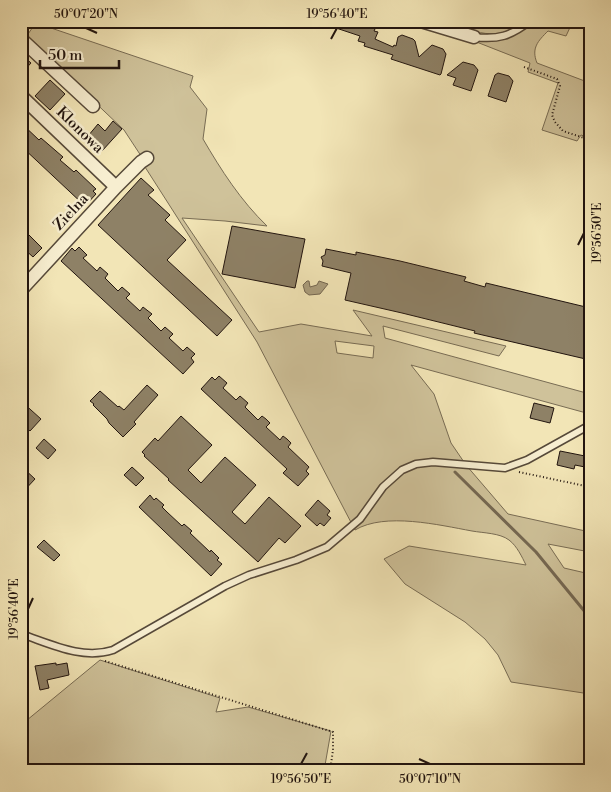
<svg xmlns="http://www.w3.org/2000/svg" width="611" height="792" viewBox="0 0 611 792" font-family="'Libre Bodoni',serif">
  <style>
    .green { fill: #cfc29a; stroke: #786c54; fill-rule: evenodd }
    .water { fill: #ab9e7d; stroke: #746751 }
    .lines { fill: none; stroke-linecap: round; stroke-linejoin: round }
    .stream { stroke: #746751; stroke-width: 3 }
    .building { fill: #8e8166; stroke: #22150f }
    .lane-casing { stroke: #564939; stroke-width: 9 }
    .street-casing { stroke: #564939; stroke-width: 15 }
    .path { stroke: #22150f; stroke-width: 2; stroke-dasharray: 1 2.5; stroke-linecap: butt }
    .lane { stroke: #f7eed0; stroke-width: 6 }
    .street { stroke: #f7eed0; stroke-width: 12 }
    .ticks { fill: none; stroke: #22150f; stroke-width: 2 }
    .labels { text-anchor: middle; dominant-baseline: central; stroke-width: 5; stroke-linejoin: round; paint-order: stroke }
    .street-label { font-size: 15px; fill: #22150f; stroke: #f7eed0 }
    .neatline { fill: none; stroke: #22150f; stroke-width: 2 }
    .ticks-label { font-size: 12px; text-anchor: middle; fill: #22150f }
  </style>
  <rect width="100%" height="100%" fill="#f2e5b6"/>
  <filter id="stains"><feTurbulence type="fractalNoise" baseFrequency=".004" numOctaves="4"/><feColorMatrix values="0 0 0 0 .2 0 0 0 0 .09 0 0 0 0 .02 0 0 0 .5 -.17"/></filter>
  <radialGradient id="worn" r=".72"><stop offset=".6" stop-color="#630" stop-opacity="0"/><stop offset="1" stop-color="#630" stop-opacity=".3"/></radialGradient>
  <path class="green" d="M37 21 51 28 193 76 190 87 207 109 203 139C221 170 241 201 267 226L225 221 182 218 259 332 301 324 372 336 353 310 506 346 499 356 383 326 385 338 590 394V414L411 365 434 394 451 443 466 465 508 514 590 532V552L548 544 564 568 590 574V694L511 682 498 655 485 639 465 622 405 584 384 559 409 546 526 565C522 557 517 546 509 540 500 533 483 533 472 531 439 525 385 512 355 530L257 342 145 167 147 165 124 130 26 37ZM335 341 374 346 373 358 337 353Z
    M444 21H461L486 28 507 21H525C495 44 476 31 444 21Z
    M537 21H573L566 36 548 31C538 41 531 48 537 63L590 83V138L581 135 577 141 542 130 558 83 528 72 530 63 474 41C502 42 514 37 537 21Z
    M100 660 220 698 216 712 248 707 331 731 324 771H21V725Z"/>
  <path class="water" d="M307 281H309L310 287 317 285 319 281 328 284 320 294 309 295 305 292 303 285Z"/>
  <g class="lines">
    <path class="stream" d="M455 472 536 552 590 618"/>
  </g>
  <path class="building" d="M321 21H350L375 29 374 31 378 32 375 39 393 47 394 45 396 46 398 37 402 35 413 39 415 41 419 57 432 45 443 49 446 54 441 74 440 75 391 59 393 55 364 46 365 43 358 41 360 36 321 23Z
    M21 54 31 63 21 74Z
    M463 62 474 65 478 70 471 91 453 85 456 78 447 75Z
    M498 73 509 76 513 81 506 102 488 96 495 75Z
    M50 80 65 94 50 110 35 96Z
    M113 121 122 129 102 151 88 136 98 124 105 131Z
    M21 123 39 140 41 138 63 157 60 160 74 172 76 170 96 189 93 191 96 194 85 206 21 146Z
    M141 178 154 190 148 195 170 215 165 220 186 240 167 260 232 320 217 336 98 225Z
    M232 226 305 239 295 288 222 274Z
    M21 227 42 248 33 257 22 247 25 244 21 240Z
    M79 247 87 255 83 258 97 271 100 267 108 274 105 278 118 291 122 287 130 294 126 298 140 311 143 307 152 314 148 318 161 331 165 327 173 334 169 338 183 351 187 347 195 354 191 358 194 362 183 374 61 261 72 248 75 251Z
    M326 249 356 255V252L400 261 466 277 464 281 485 287 486 283 590 308V360L474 333 475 331 402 313 345 300 351 273 322 266 323 261 321 257 325 255Z
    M219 376 227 383 223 388 236 400 240 396 248 403 245 407 258 420 262 416 266 419 270 423 266 427 280 440 283 436 287 439 291 443 288 447 309 467 306 471 309 474 298 486 283 473 287 469 201 389 212 377 215 380Z
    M147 385 158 395 134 422 136 424 123 437 109 423 107 419 93 405 94 404 90 401 100 391 118 407 119 406 124 410Z
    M21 401 41 419 30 431 21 423Z
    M534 403 554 408 550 423 530 418Z
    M181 416 212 445 188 470 201 483 225 457 256 485 232 512 245 524 269 497 301 526 285 543 279 538 258 562 168 480 169 479 144 456 145 455 142 452 155 438 158 441Z
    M44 439 56 450 48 459 36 448Z
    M560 451 590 457V468L575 465 574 469 557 465Z
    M21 466 35 479 21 494Z
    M132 467 144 478 136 486 124 475Z
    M150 495 154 500 156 498 164 505 162 507 167 512 182 526 184 524 192 531 190 533 210 552 211 550 219 558 217 560 222 564 211 576 139 507Z
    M318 500 330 511 327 515 331 518 324 526 320 523 317 526 305 515Z
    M44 540 60 555 54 561 37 547Z
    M56 663V665L67 663 69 675 47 680 49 688 40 690 35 666Z"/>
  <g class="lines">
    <g class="lane-casing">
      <path id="lane" d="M474 37C498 40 511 36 530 21
        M21 634C51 644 82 660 113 650L225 586 249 575 296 560 327 547 360 519 383 487 402 470 416 464 433 462 505 468 527 460 590 425"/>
    </g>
    <g class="street-casing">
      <path id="street" d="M421 21 474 37
        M21 39 93 106
        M21 96 116 187
        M21 290 116 187 141 162 147 158"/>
    </g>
    <path class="path" d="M524 67 557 79 560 86 552 115 555 122 563 131 590 140
      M519 472 590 487
      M105 661 333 732V750L330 771"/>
    <use href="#lane" class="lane"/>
    <use href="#street" class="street"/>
  </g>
  <path class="ticks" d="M86 28 97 33M331 39 337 28M578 245 584 233M28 609 33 598M419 759 430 764M301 764 307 753"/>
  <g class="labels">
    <g class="street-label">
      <text transform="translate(80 130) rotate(44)">Klonowa</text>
      <text transform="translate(71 212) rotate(-47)">Zielna</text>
    </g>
  </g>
  <rect width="611" height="792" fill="none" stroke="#f2e5b6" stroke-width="55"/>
  <path d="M40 60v8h79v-8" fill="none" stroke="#22150f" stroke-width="2.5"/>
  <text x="48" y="60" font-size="15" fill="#22150f" stroke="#f7eed0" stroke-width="4" paint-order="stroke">50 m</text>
  <rect x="28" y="28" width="556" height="736" class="neatline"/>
  <g class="ticks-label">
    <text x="86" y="18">50°07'20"N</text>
    <text x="337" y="18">19°56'40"E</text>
    <text transform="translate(597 233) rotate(-90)" y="4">19°56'50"E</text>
    <text transform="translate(14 609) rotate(-90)" y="4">19°56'40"E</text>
    <text x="301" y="783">19°56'50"E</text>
    <text x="430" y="783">50°07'10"N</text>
  </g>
  <rect width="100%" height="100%" filter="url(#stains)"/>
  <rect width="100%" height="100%" fill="url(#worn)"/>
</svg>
